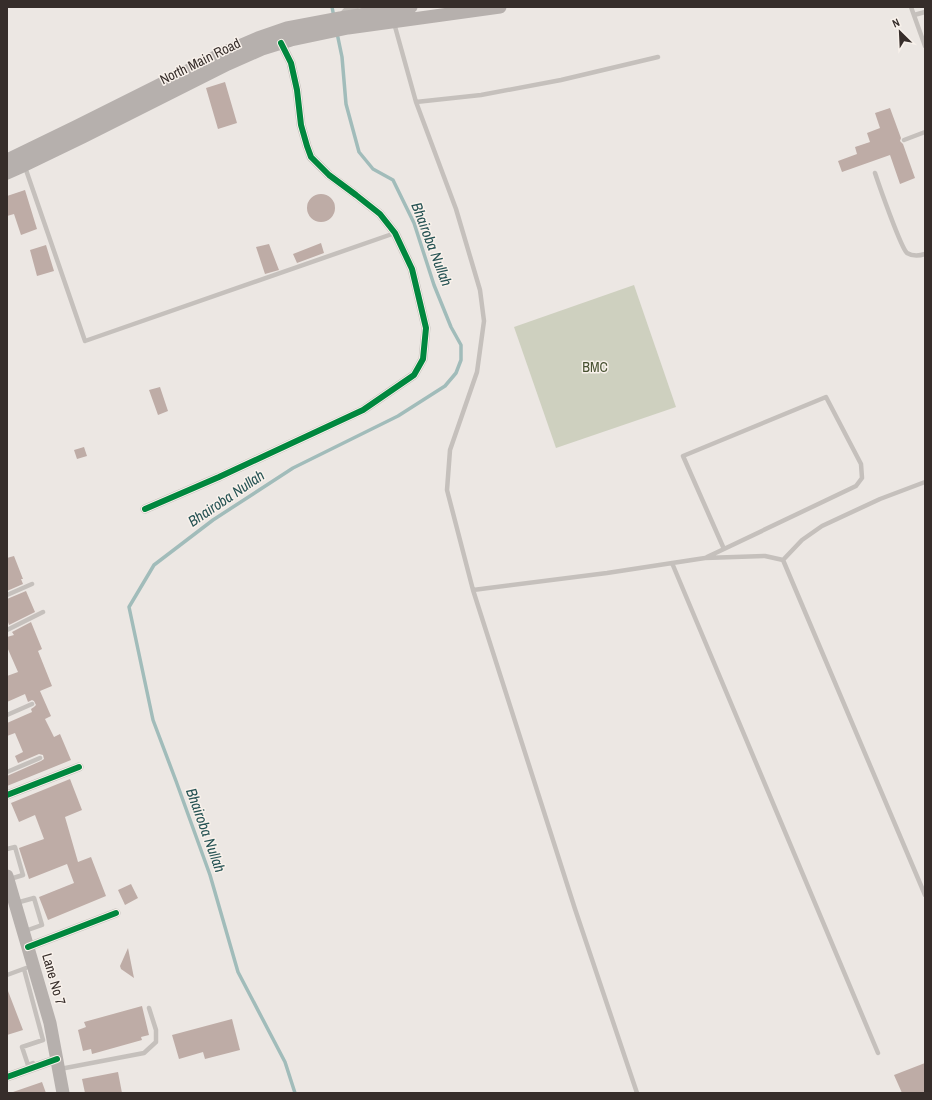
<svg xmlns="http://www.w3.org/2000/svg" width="932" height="1100" viewBox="0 0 932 1100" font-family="'Archivo Narrow',sans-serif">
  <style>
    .green { fill: #ced0bf }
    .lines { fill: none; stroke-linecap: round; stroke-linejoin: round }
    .stream { stroke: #a1bcba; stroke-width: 3.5 }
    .building { fill: #beaca6 }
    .service { stroke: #c5c0bc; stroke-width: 4.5 }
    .minor { stroke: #c5c0bc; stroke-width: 9 }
    .tertiary { stroke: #c5c0bc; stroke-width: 12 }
    .secondary { stroke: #b6b0ad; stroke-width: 13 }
    .cycleway-casing { stroke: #f8f1eb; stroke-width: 8 }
    .cycleway { stroke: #00873e; stroke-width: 6 }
    .labels { text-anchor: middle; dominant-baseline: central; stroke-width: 3; stroke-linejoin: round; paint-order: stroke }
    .street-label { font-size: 14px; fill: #362d2a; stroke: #f8f1eb }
    .park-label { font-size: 14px; fill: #475131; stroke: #f8f1eb }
    .water-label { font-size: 15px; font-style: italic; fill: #255253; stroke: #f8f1eb }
  </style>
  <rect width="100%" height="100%" fill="#ece7e3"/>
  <path class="green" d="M634 285 676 407 556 448 514 327Z"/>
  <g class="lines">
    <path class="stream" d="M332 7 334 17
      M295 1093 285 1062 238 972 210 875 176 781 153 720 129 607 154 565 213 520 293 468 398 416 445 386 456 373 461 360V345L451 327 434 285 414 223 393 180 373 169 359 152 346 104 342 57 337 33"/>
  </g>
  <path class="building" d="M225 82 237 123 218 129 206 88Z
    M890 108 901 138 900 141 903 144 915 178 900 184 890 155 842 172 838 161 857 154 855 147 870 142 867 133 880 128 875 113Z
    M25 190 37 229 21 235 14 214 7 216V196Z
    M307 208a14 14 0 1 1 28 0a14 14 0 1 1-28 0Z
    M321 243 324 253 297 263 293 254Z
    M269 244 279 270 265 274 256 247Z
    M46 245 54 271 37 276 30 250Z
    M160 387 168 411 158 415 149 390Z
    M84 447 87 456 77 459 74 450Z
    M14 556 23 579H21L23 584 7 591V558Z
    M26 591 35 612 9 625 7 619V599Z
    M31 622 42 649 38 651 52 686 40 691 51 716 45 719 54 737 60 734 71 760 7 786V776L41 761 44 759 43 755 39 754 18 763 15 756 23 752 15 733 7 736V723L32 712 31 709 34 707 36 705 34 701 32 700 28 702 25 694 7 702V676L18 672 7 647V637L14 635 12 632Z
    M70 779 82 810 65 817 78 862 91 857 106 896 48 920 39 897 74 883 67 864 29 879 19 848 44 839 35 815 19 822 11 803Z
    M131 884 138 898 125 905 118 890Z
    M128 948 134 978 121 969 120 966Z
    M8 991 23 1030 7 1035V992Z
    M142 1006 149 1035 141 1037 142 1040 92 1054 91 1049 83 1051 78 1030 86 1027 84 1022Z
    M232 1019 240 1050 205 1059 203 1052 179 1059 172 1035Z
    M925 1063V1093H902L894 1075Z
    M118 1072 122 1093H85L82 1079Z
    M42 1082 46 1093H13V1092Z"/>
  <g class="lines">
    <path class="service" d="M911 7 925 46
      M914 15 925 12
      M394 23 416 102 456 209 480 290 484 321 477 372 450 450 447 490 473 590 575 909 637 1093
      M416 102 481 95 561 80 658 57
      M904 140 925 132
      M25 167 85 341 395 233
      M875 173C879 185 901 248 907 253 912 256 919 256 925 254
      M707 557 724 549 856 486 862 478 861 464 826 397 683 456 724 549
      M783 560 802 540 822 526 880 499 925 482
      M672 563 878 1053
      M473 590 607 573 705 558 765 556 783 560 925 895
      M7 595 32 584
      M7 630 43 612
      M7 715 32 704
      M7 772 40 758
      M7 849 15 847 23 875 10 879
      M16 903 34 898 42 925 25 931
      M24 969 43 1040 22 1047 28 1065 33 1063
      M7 975 26 968
      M60 1069 144 1053 156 1042V1030L149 1008"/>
    <path class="minor" d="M145 509 219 477 363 410 414 375 423 359 426 328 412 269 395 233 380 214 356 195 329 175 311 157 307 146 301 125 297 90 291 63 281 43
      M7 795 79 767
      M28 947 116 913
      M7 1077 57 1059"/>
    <path class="tertiary" d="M344 17 353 7"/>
    <path class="secondary" d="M7 160 77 126 223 53 258 38 287 28 340 18 411 7
      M7 173 25 165 83 137 228 64 262 49 291 40 348 28 500 7
      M7 876 50 1023 63 1093"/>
    <g class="cycleway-casing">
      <path id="cycleway" d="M145 509 219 477 363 410 414 375 423 359 426 328 412 269 395 233 380 214 356 195 329 175 311 157 307 146 301 125 297 90 291 63 281 43
        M7 795 79 767
        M28 947 116 913
        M7 1077 57 1059"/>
    </g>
    <use href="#cycleway" class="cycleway"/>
  </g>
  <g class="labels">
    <g class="street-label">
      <text transform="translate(200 61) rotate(-26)">North Main Road</text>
      <text transform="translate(54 979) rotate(74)">Lane No 7</text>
    </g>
    <g class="park-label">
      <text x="595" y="367">BMC</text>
    </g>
    <g class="water-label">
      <text transform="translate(432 244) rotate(69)">Bhairoba Nullah</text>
      <text transform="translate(226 498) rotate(-34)">Bhairoba Nullah</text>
      <text transform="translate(206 830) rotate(70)">Bhairoba Nullah</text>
    </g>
  </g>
  <rect width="932" height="1100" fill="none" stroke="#362d2a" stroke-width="16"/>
  <g transform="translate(900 32) rotate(336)" stroke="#f8f1eb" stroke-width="3" paint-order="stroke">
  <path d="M0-3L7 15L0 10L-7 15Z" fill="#362d2a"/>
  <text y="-6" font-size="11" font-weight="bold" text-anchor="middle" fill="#362d2a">N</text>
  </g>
</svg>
